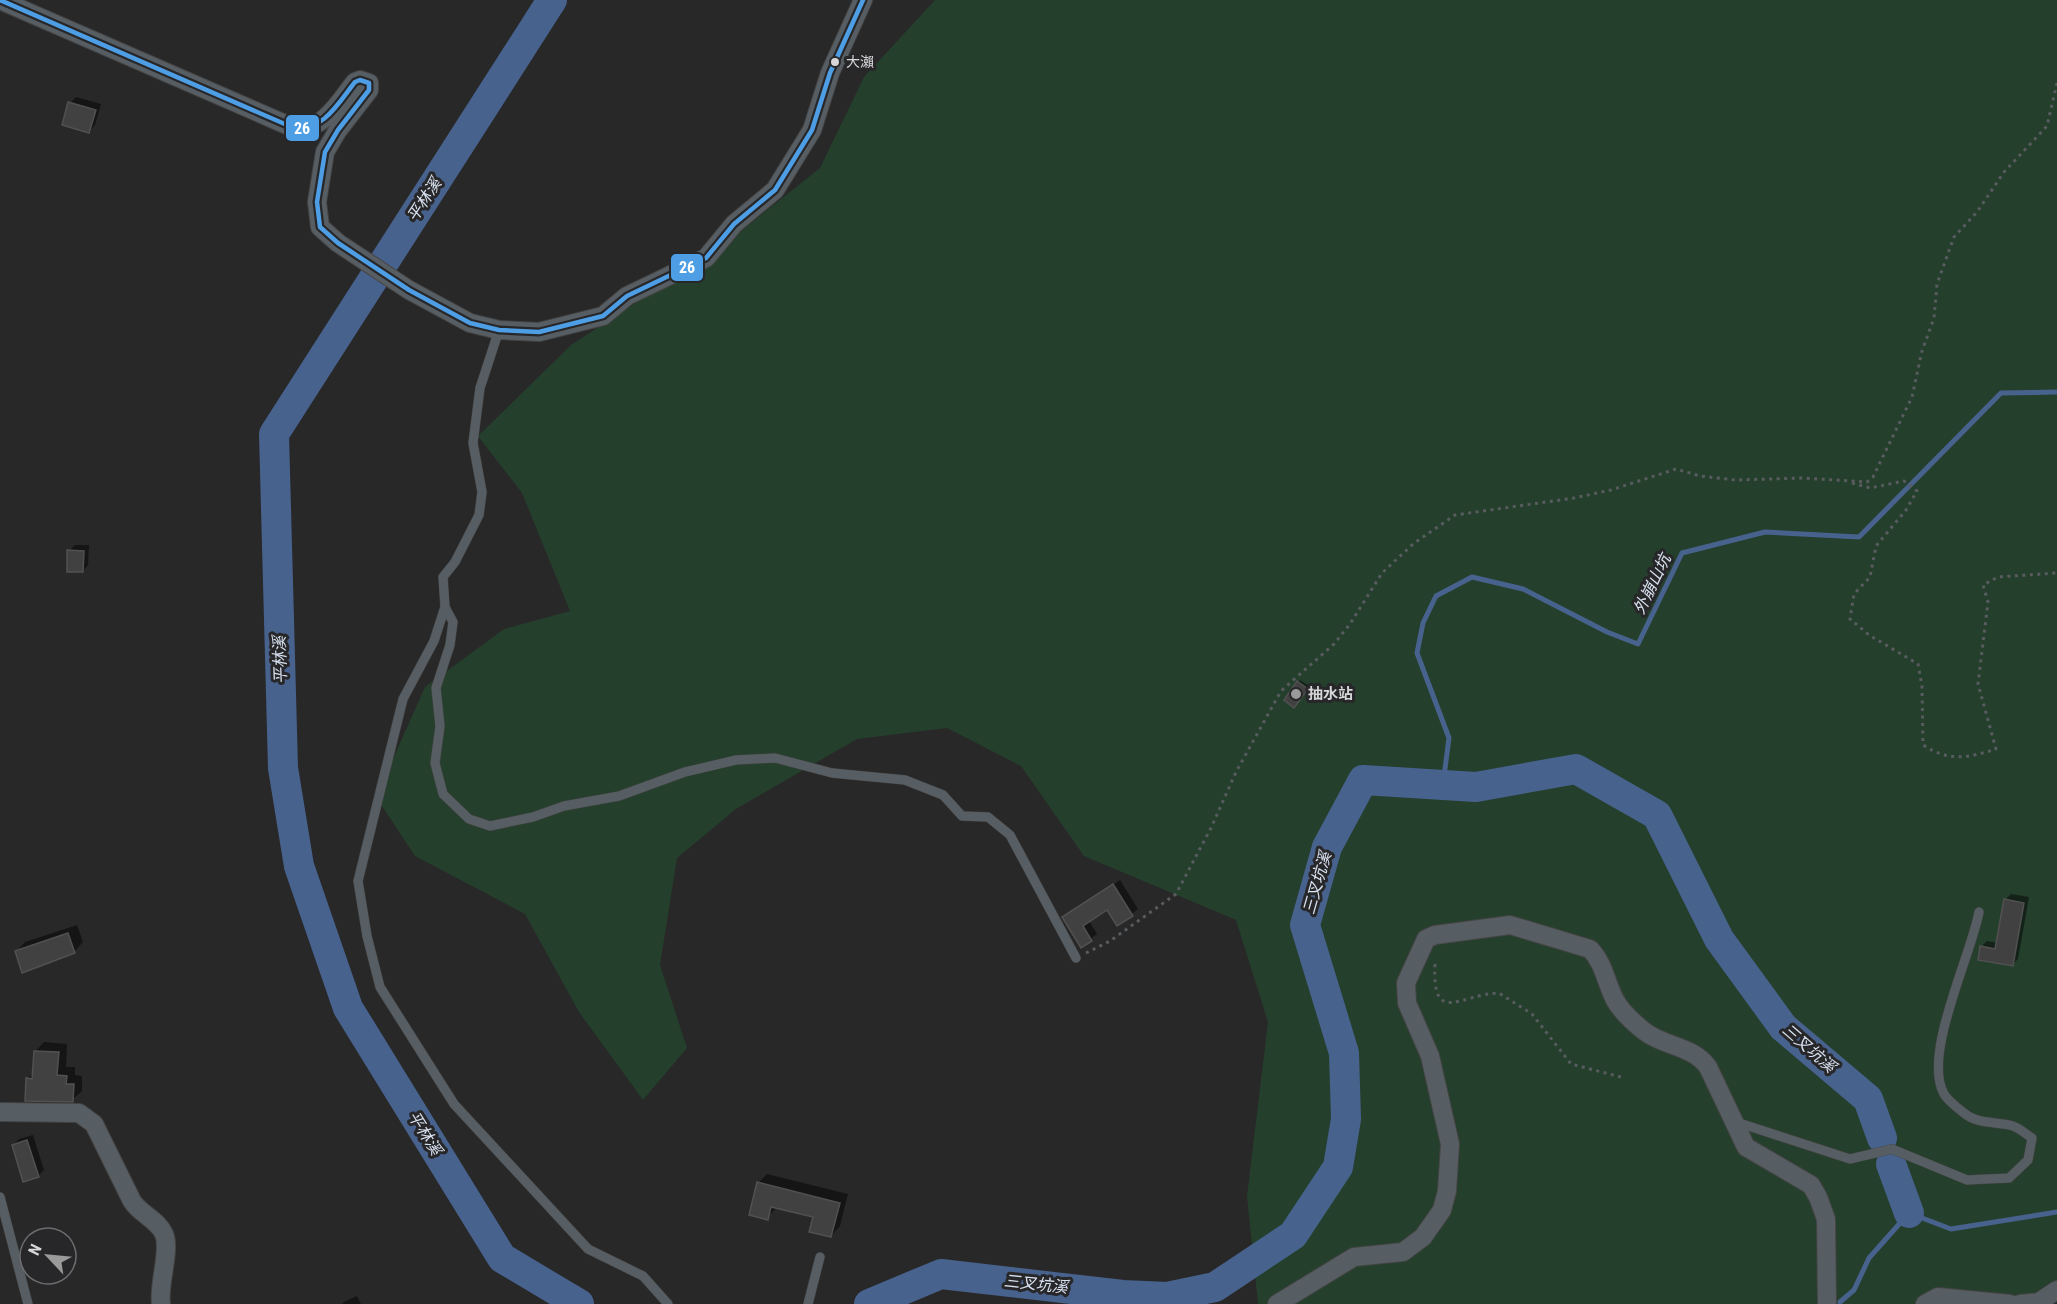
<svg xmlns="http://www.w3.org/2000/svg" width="2057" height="1304" viewBox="0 0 2057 1304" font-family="'Roboto Condensed','Noto Sans TC',sans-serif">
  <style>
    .green { fill: #253f2d }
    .shadow { fill: #0007 }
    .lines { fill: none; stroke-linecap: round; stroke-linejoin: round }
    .stream { stroke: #48628e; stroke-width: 5 }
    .river { stroke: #48628e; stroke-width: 30 }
    .building { fill: #414142; stroke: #515151; stroke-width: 1.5 }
    .service-casing { stroke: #444; stroke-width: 10 }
    .minor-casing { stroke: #444; stroke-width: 20 }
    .path { stroke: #585c5f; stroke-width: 3; stroke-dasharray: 3 4.5; stroke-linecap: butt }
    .service { stroke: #575e63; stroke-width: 9 }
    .minor { stroke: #575e63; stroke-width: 18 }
    .bus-1-casing { stroke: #272729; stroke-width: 9 }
    .bus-1 { stroke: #4d9ee5; stroke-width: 4.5 }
    .bus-dot { fill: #d7d7d9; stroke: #272729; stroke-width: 2 }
    .poi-dot { fill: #9a9a9b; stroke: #272729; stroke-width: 2 }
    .labels { text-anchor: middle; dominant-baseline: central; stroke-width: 6; stroke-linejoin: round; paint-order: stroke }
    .bus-label { font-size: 14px; fill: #d7d7d9; stroke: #272729; text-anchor: start }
    .poi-label { font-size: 15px; font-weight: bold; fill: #d7d7d9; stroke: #272729; text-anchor: start }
    .water-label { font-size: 16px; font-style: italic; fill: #dae3f2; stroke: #272729 }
    .line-badge { stroke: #272729; stroke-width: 2 }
    .badge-label { font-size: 16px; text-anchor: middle; font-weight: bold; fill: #fff }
  </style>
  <rect width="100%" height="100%" fill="#282828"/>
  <path class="green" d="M935 0H2057V1289L2049 1304H1258L1247 1196 1268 1022 1236 920 1084 856 1021 766 947 728 857 739 736 809 677 858 660 965 687 1048 643 1100 579 1012 525 914 415 856 376 797 425 687 504 629 570 611 522 493 478 436 571 345 716 251 820 168 864 77Z"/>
  <path class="shadow" d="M76 97 101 104 95 125 89 131 70 103Z
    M75 545H89L88 565 83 571 69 551Z
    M1300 680 1309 686 1297 703 1298 682Z
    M1120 880 1138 909 1118 924 1108 908 1089 921 1097 934 1081 946 1064 918Z
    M2011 894 2029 897 2018 959 2012 965 1981 947 1987 941 1998 943 2005 900Z
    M77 925 83 942 74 952H16L25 942Z
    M44 1042 67 1044 66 1067H75V1075L82 1076V1091L72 1100 28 1079 34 1072 35 1052Z
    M33 1135 44 1170 38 1176 13 1145 19 1139Z
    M767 1174 848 1194 840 1226 831 1236 815 1216 777 1207 767 1218 758 1183Z
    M357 1296 361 1304H342L344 1302Z"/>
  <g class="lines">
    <path class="stream" d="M1443 784 1449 738 1417 653 1423 623 1436 596 1472 577 1523 589 1607 632 1638 644 1682 553 1765 532 1859 537 2001 393 2057 392
      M1840 1302 1854 1290 1869 1258 1909 1213 1951 1229 2057 1212"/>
    <path class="river" d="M552 0 274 434 283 768 299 866 348 1008 502 1258 579 1304
      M1891 1164 1909 1213
      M869 1304 941 1274 1123 1295 1167 1297 1215 1287 1293 1235 1338 1167 1346 1119 1344 1053 1305 925 1327 847 1363 780 1476 787 1576 769 1657 815 1719 939 1783 1027 1868 1099 1882 1138"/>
  </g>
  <path class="building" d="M68 102 96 110 89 133 62 125Z
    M67 550 84 551 83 572H67Z
    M1297 681 1308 689 1294 708 1284 700Z
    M1113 884 1133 916 1117 926 1107 910 1083 926 1092 941 1081 948 1062 917Z
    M2004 899 2024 903 2013 966 1978 960 1980 946 1995 949Z
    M68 933 75 953 22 973 15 951Z
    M34 1051 59 1052 57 1075 67 1076 66 1084H74L73 1102 25 1101 26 1078 32 1079Z
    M27 1140 39 1177 23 1182 12 1145Z
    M757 1182 840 1203 831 1237 809 1232 813 1217 771 1207 768 1220 749 1215Z"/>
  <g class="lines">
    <g class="service-casing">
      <path id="service" d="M499 330 480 388 473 443 482 492 479 515 455 562 443 577 445 607 434 641 403 699 358 881 367 936 380 987 454 1104 588 1249 643 1276 668 1304
        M445 607 453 622 450 645 436 688 440 726 435 763 443 794 469 819 490 826 533 817 564 806 619 796 685 772 736 760 775 758 832 773 905 780 943 795 962 816 988 817 1010 835 1076 958
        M1736 1122 1850 1159 1892 1149 1967 1180 2009 1178 2028 1160 2032 1138C2026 1134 2019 1128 2013 1126 1997 1121 1978 1125 1964 1113 1959 1109 1948 1101 1944 1094 1922 1055 1971 956 1979 912
        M0 1197 28 1304
        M808 1304 820 1257"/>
    </g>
    <g class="minor-casing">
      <path id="minor" d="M0 0 294 128C323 132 339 102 355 82L360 80 369 83V90L338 130 325 152 317 202 320 227 338 243 409 290 470 323 499 330 539 332 603 316 627 296 706 258 734 224 775 190 812 130 830 73 863 0
        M0 1112 79 1113 94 1124 132 1201C140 1214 158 1220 164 1234 171 1250 158 1284 161 1304
        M1277 1304 1354 1257 1403 1252 1423 1237 1442 1210 1447 1191 1450 1144 1430 1056 1407 1003 1406 983 1426 939 1435 935 1510 925 1590 949C1604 963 1606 983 1615 1000 1621 1011 1634 1023 1644 1031 1664 1047 1692 1045 1708 1067L1746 1147 1811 1185 1818 1197 1826 1219 1827 1304
        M1925 1304 1938 1297 2010 1304
        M2020 1304 2039 1302 2057 1290"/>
    </g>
    <path class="path" d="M1852 483 1870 488 1904 481 1917 491 1906 510 1876 546 1870 577 1854 594 1850 619 1869 635 1918 664 1922 686 1923 745C1950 762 1967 758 1996 749L1978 684 1988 602 1983 585 1998 577 2057 573
      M1086 953 1110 941 1176 894 1211 828 1236 772 1281 691 1334 644 1350 624 1382 573 1413 544 1455 515 1574 498 1611 490 1676 469 1700 476 1735 480 1803 478 1867 482 1873 477 1912 397 1922 351 1934 318 1937 284 1954 237 1977 212 2004 172 2047 126 2057 83
      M1435 964C1432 1027 1460 994 1499 993L1532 1014 1571 1064 1621 1077"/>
    <use href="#service" class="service"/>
    <use href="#minor" class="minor"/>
    <g class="bus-1-casing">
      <path id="bus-1" d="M0 0 294 128C323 132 339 102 355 82L360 80 369 83V90L338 130 325 152 317 202 320 227 338 243 409 290 470 323 499 330 539 332 603 316 627 296 706 258 734 224 775 190 812 130 830 73 863 0"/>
    </g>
    <use href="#bus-1" class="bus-1"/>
  </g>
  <circle class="bus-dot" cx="835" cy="62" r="5"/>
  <circle class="poi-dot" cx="1296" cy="694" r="6"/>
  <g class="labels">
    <g class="bus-label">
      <text x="846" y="62">大瀨</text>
    </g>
    <g class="poi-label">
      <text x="1308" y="694">抽水站</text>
    </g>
    <g class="water-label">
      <text transform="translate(424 200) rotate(-57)">平林溪</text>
      <text transform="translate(1652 584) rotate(-64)">外崩山坑</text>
      <text transform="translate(280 660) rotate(-92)">平林溪</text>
      <text transform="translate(1317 883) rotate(-74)">三叉坑溪</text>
      <text transform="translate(1809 1048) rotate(41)">三叉坑溪</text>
      <text transform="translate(425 1133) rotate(58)">平林溪</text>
      <text transform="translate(1036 1284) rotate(6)">三叉坑溪</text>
    </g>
  </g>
  <g class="line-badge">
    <rect x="285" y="114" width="35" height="28" rx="6" fill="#4d9ee5"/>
    <rect x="670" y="253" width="34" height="29" rx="6" fill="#4d9ee5"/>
  </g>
  <g class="badge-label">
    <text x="302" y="134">26</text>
    <text x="687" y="273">26</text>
  </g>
  <g transform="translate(48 1256) rotate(296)"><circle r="28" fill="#272729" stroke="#6d6d6f" stroke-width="1.5"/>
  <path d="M0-4.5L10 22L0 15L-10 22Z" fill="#9a9a9b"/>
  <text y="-9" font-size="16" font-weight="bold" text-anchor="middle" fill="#d7d7d9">N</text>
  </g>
</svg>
